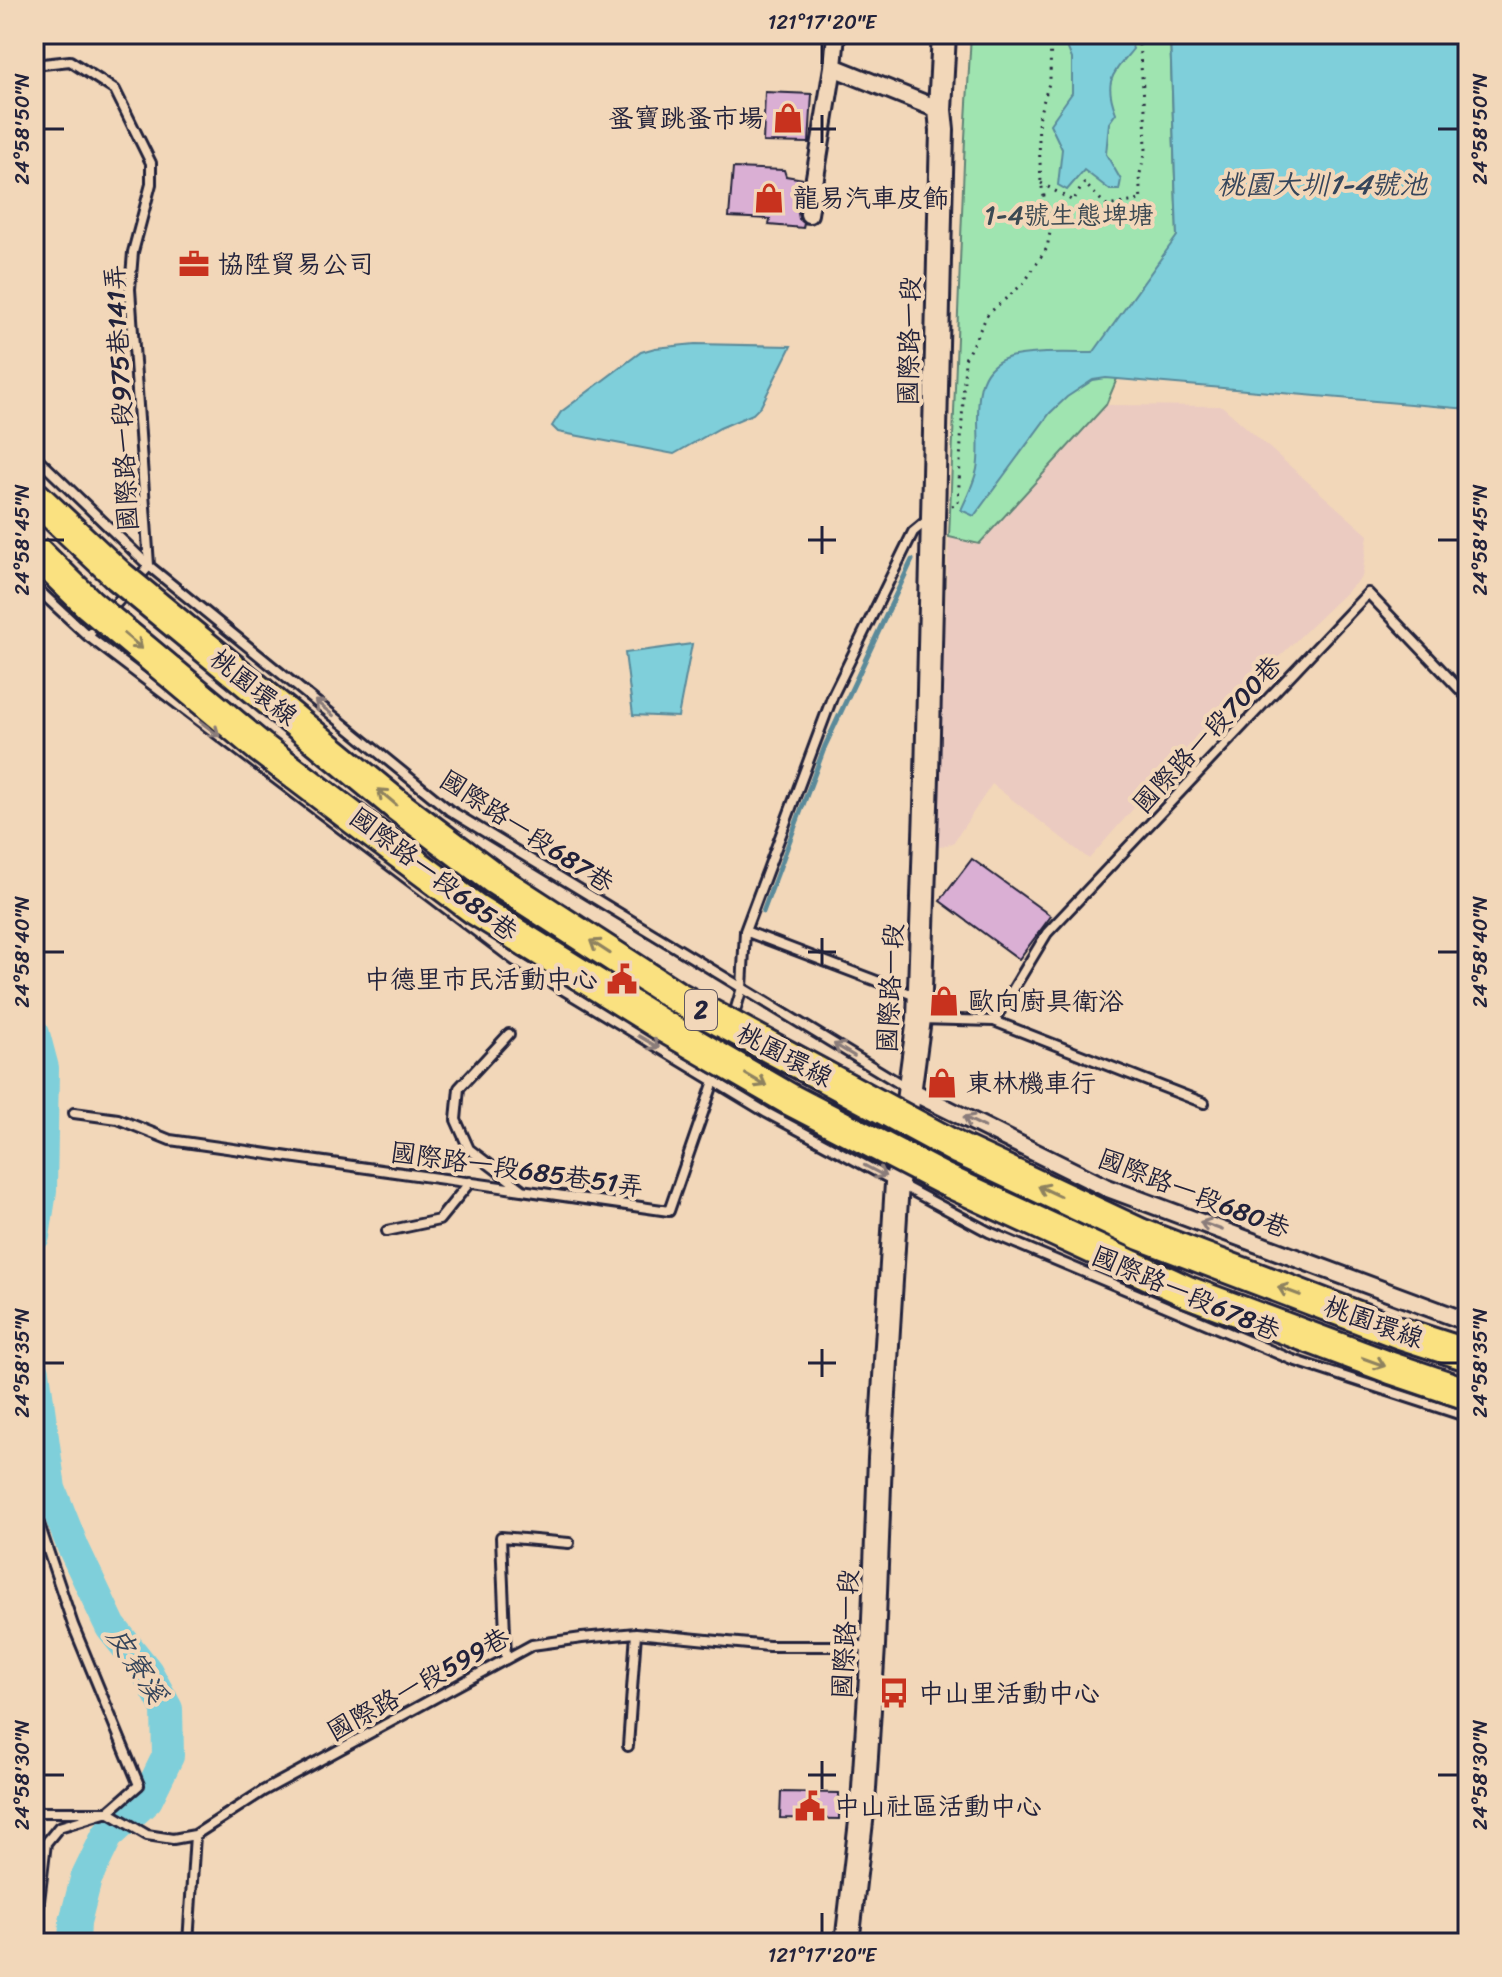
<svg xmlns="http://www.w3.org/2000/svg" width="1502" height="1977" viewBox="0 0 1502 1977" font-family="Sriracha,'LXGW WenKai TC',sans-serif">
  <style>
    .built { fill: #ebcbc1 }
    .green { fill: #9fe4b0; stroke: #608376; stroke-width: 2 }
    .water { fill: #7fcfda; stroke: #5a8a9a; stroke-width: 2 }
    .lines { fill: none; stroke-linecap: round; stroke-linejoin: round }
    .stream { stroke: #5a8a9a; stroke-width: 5 }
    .river { stroke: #7fcfda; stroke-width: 32 }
    .building { fill: #daafd4; stroke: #22223b; stroke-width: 2 }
    .service-casing { stroke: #22223b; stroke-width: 14 }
    .minor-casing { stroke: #22223b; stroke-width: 22 }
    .tertiary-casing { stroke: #22223b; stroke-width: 28 }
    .path { stroke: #22223b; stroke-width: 3; stroke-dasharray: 2 6; stroke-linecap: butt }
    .service { stroke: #f2d7b9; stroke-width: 8 }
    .minor { stroke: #f2d7b9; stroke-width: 16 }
    .tertiary { stroke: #f2d7b9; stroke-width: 22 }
    .motorway-bridge-casing { stroke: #22223b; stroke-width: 36; stroke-linecap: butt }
    .motorway-bridge { stroke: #fae180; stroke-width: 30 }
    .oneway { stroke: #8e825e }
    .oneway2 { stroke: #8a7c7a }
    .ticks { fill: none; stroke: #22223b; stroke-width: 3 }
    .labels { text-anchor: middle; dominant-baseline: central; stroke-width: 8; stroke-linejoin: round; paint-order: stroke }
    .shield { fill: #f2d7b9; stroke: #605861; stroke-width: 2 }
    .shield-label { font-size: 24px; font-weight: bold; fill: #22223b }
    .poi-label { font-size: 26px; fill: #22223b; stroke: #f2d7b9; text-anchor: start }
    .park-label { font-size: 26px; fill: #3b4952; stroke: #f2d7b9 }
    .street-label { font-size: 26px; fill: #22223b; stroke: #f2d7b9 }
    .water-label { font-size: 28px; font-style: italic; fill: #35455b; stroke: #f2d7b9 }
    .neatline { fill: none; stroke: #22223b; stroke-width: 3 }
    .ticks-label { font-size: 20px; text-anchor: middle; fill: #22223b }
  </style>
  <rect width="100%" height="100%" fill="#f2d7b9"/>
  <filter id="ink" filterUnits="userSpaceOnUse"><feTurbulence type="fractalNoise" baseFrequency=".0125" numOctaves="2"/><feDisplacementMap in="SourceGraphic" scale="16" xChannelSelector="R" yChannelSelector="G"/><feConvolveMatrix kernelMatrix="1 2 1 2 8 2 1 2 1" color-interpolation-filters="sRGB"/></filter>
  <g filter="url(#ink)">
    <path class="built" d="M1106 405 1222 406 1368 535 1362 577 1199 734 1089 859 992 784 953 843 937 848 941 694 949 537 979 544Z"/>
    <path class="green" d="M971 34H1170L1177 236 1106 405 979 544 949 537 965 138Z"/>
    <path class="water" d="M1062 34H1128L1133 49C1113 74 1103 80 1116 113L1109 123 1106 154 1121 180 1119 190H1110L1084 170 1067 190 1058 185 1062 149 1050 124 1072 93V59Z
      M1170 34H1468V409L1106 378 1093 380 1067 397 1050 413 974 516 961 510C967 497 974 483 977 469 984 434 963 372 1007 358 1026 351 1072 353 1093 353L1177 236Z
      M695 344 791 346 761 406 753 414 720 428 674 454 558 432 552 426 561 412 641 352 655 348Z
      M692 644 678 717 633 715 625 653Z"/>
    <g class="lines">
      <path class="stream" d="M763 912 825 746 912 560"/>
      <path class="river" d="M34 1034 43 1068 41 1191 34 1236
        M34 1372 50 1489 73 1547 111 1627 147 1672 167 1709 168 1756 147 1799 107 1836 86 1879 75 1922 74 1943"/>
    </g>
    <path class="building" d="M765 92 812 94 809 143 763 142Z
      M733 168 784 170 786 176 804 179 798 213 799 219 804 223 803 228 769 225 770 219 729 217Z
      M972 859 1051 916 1019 959 940 901Z
      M781 1792 839 1793V1819L780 1818Z"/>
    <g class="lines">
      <g class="service-casing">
        <path id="service" d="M34 65 70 61 115 90 151 163V184L133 252 130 289 149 565
          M34 455 149 566 449 810 907 1088
          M149 566 88 636 514 960 767 1113 989 1232 1293 1360 1468 1417
          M34 586 88 636
          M745 931 916 996
          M920 1019 994 1021 1204 1103
          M994 1021 1047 933 1368 593 1468 698
          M509 1034 459 1088 456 1120 469 1149 523 1190
          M74 1113 118 1119 170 1140 669 1211 714 1081 742 988 745 931 833 695 913 532 930 518
          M387 1231 439 1220 470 1182
          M34 1509 73 1625 139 1785 108 1812 59 1827 46 1843 34 1943
          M506 1657 501 1537 569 1543
          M628 1746 636 1633
          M34 1812H108L147 1835 173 1839 195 1835 263 1791 532 1645 582 1638 636 1633 769 1646H873
          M188 1943 195 1835"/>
      </g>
      <g class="minor-casing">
        <path id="minor" d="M833 67 940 110
          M809 214 833 67 836 34
          M911 1091 1105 1187 1468 1322"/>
      </g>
      <g class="tertiary-casing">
        <path id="tertiary" d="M847 1943 863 1804 873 1646 880 1458 897 1183 919 1019 927 776 942 130 940 110 944 34"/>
      </g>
      <path class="path" d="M1041 183 1073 201 1084 183 1107 206 1141 200 1139 177 1146 151 1145 109 1138 34
        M952 506 958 504 965 359 988 314 1024 283 1047 248 1051 227 1041 183 1038 119 1050 80 1051 34"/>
      <use href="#service" class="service"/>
      <use href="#minor" class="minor"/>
      <use href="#tertiary" class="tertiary"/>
      <g class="motorway-bridge-casing">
        <path id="motorway-bridge" d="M34 496 119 576 398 806 495 879 677 997 959 1149 1140 1234 1400 1333 1468 1355
          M34 550 89 604 261 748 377 836 475 909 663 1026 789 1099 943 1179 1188 1292 1391 1368 1468 1394"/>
      </g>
      <use href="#motorway-bridge" class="motorway-bridge"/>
    </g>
    <defs><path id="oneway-shaft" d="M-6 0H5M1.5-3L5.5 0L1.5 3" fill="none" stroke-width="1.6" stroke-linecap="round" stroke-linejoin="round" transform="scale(2)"/></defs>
    <g class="oneway">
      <use href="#oneway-shaft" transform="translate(133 641) rotate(40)"/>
      <use href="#oneway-shaft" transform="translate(387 797) rotate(-140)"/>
      <use href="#oneway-shaft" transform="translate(600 947) rotate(-147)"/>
      <use href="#oneway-shaft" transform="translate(756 1080) rotate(30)"/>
      <use href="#oneway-shaft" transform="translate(1049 1191) rotate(-155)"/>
      <use href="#oneway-shaft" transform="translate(1289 1291) rotate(-159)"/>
      <use href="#oneway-shaft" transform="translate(1374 1362) rotate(20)"/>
    </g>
    <g class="oneway2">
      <use href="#oneway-shaft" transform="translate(324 708) rotate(-141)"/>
      <use href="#oneway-shaft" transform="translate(210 729) rotate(37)"/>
      <use href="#oneway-shaft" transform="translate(649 1042) rotate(31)"/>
      <use href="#oneway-shaft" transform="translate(844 1050) rotate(-149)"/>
      <use href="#oneway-shaft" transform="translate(974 1122) rotate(-154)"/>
      <use href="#oneway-shaft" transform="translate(875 1171) rotate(28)"/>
      <use href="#oneway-shaft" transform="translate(1211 1226) rotate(-160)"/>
    </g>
  </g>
  <path class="ticks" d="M822 44V64M822 115V143M44 129H64M808 129H836M1438 129H1458M822 526V554M44 540H64M808 540H836M1438 540H1458M822 938V966M44 952H64M808 952H836M1438 952H1458M822 1349V1377M44 1363H64M808 1363H836M1438 1363H1458M822 1761V1789M44 1775H64M808 1775H836M1438 1775H1458M822 1913V1933"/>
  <defs>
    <g id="shop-bare" transform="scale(2.4)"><path d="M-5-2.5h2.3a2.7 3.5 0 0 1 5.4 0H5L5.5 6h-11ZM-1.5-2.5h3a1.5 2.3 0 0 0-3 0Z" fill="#c8321e" stroke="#f2d7b9" stroke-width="2.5" paint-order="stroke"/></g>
    <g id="office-bare" transform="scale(2.4)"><path d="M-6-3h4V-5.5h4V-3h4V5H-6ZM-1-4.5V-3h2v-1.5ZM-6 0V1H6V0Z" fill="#c8321e" stroke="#f2d7b9" stroke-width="2.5" paint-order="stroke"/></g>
    <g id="civic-bare" transform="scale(2.4)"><path d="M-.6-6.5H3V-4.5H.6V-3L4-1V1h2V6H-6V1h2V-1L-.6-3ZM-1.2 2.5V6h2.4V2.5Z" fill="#c8321e" stroke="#f2d7b9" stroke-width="2.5" paint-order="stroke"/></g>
    <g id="bus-bare" transform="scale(2.4)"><path d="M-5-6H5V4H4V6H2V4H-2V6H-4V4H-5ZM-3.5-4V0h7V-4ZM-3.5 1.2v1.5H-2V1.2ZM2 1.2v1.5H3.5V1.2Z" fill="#c8321e" stroke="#f2d7b9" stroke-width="2.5" paint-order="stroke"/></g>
  </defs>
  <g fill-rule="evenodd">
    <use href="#shop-bare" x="788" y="118"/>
    <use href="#shop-bare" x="769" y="198"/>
    <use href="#office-bare" x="194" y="264"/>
    <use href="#civic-bare" x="622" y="979"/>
    <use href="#shop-bare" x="944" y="1001"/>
    <use href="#shop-bare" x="942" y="1083"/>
    <use href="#bus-bare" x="894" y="1693"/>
    <use href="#civic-bare" x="810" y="1806"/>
  </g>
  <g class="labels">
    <rect class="shield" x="685" y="990" width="32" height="40" rx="6"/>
    <g class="shield-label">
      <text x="701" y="1010">2</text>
    </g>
    <g class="poi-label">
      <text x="764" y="118" text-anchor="end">蚤寶跳蚤市場</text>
      <text x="793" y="198">龍易汽車皮飾</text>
      <text x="218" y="264">協陞貿易公司</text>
      <text x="598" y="979" text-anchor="end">中德里市民活動中心</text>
      <text x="968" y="1001">歐向廚具衛浴</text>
      <text x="966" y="1083">東林機車行</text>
      <text x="918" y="1693">中山里活動中心</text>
      <text x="834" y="1806">中山社區活動中心</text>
    </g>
    <g class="park-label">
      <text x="1069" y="215">1-4號生態埤塘</text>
    </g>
    <g class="street-label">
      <text transform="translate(909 341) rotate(-89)">國際路一段</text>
      <text transform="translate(121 398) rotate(-93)">國際路一段975巷141弄</text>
      <text transform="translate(254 687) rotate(39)">桃園環線</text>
      <text transform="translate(1207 734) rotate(-47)">國際路一段700巷</text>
      <text transform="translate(527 831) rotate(33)">國際路一段687巷</text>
      <text transform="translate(434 874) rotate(37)">國際路一段685巷</text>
      <text transform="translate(890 988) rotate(-87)">國際路一段</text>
      <text transform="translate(785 1055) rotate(28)">桃園環線</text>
      <text transform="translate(517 1169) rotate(8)">國際路一段685巷51弄</text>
      <text transform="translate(1194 1193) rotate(21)">國際路一段680巷</text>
      <text transform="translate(1186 1293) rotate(23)">國際路一段678巷</text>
      <text transform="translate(1374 1322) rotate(20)">桃園環線</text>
      <text transform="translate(845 1634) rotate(-87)">國際路一段</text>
      <text transform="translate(418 1684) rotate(-29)">國際路一段599巷</text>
    </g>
    <g class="water-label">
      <text x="1322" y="184">桃園大圳1-4號池</text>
      <text transform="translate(137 1665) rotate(57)">皮寮溪</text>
    </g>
  </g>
  <rect width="1502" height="1977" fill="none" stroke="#f2d7b9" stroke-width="88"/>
  <rect x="44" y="44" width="1414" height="1889" class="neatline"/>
  <g class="ticks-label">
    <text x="822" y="29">121°17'20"E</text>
    <text transform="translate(22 129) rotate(-90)" y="7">24°58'50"N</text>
    <text transform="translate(1480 129) rotate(-90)" y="7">24°58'50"N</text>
    <text transform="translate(22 540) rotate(-90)" y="7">24°58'45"N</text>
    <text transform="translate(1480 540) rotate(-90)" y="7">24°58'45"N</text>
    <text transform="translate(22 952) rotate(-90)" y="7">24°58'40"N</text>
    <text transform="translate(1480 952) rotate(-90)" y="7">24°58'40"N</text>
    <text transform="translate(22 1363) rotate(-90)" y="7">24°58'35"N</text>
    <text transform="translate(1480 1363) rotate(-90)" y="7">24°58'35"N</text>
    <text transform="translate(22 1775) rotate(-90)" y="7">24°58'30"N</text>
    <text transform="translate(1480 1775) rotate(-90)" y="7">24°58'30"N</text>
    <text x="822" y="1962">121°17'20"E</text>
  </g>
</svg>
